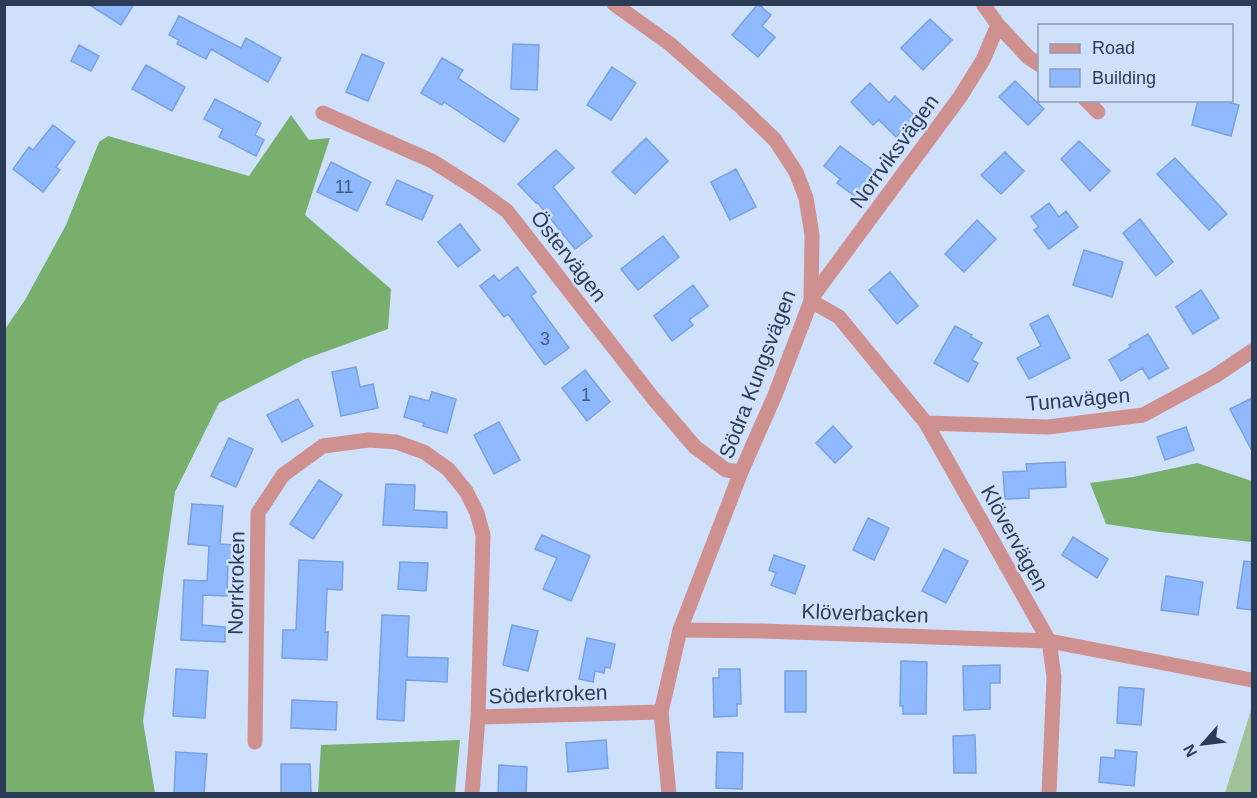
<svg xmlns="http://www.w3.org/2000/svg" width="1257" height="798" viewBox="0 0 1257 798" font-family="Arial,sans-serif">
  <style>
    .green { fill: #a0c298 }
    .forest { fill: #79af6d }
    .building { fill: #8fb9fe; stroke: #79a0df; stroke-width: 1.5 }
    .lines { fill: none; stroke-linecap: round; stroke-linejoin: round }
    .minor { stroke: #cf9190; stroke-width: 15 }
    .tertiary { stroke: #cf9190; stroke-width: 15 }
    .labels { text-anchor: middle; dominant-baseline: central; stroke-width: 5; stroke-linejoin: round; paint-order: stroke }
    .number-label { font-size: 18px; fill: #455b81 }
    .street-label { font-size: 21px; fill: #2c3c57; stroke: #cfe0fb }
  </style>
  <rect width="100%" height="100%" fill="#cfe0fb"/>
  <path class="green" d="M1252 707V793H1225Z"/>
  <path class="forest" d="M291 115 309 140 330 138 305 215 391 289 388 329 305 359 219 403 175 492 143 721 155 793H5V329L25 300 66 225 99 142 108 136 249 176Z
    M1197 463 1252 481V542L1160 532 1106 524 1090 483 1133 477Z
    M460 740 455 793H318L321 745Z"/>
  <path class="building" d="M88 4H134L121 25Z
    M758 4 771 15 762 26 775 37 758 57 732 35Z
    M179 16 241 48 246 38 281 58 268 82 211 49 206 59 177 44 179 40 169 35Z
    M930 19 952 40 923 70 901 48Z
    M513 44 539 45 537 90 511 89Z
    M79 45 99 56 91 71 71 61Z
    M362 54 384 63 368 101 346 92Z
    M442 58 463 70 458 78 519 119 504 142 444 102 442 105 421 93Z
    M146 65 185 87 172 111 132 89Z
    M612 67 636 83 611 120 587 105Z
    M1015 81 1044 109 1028 125 999 97Z
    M870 83 889 103 895 96 916 117 896 137 879 120 873 125 851 102Z
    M215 99 261 123 255 135 264 140 256 156 219 137 223 129 204 119Z
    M1198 100H1220L1239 105 1231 136 1192 125Z
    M53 125 75 142 56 167 60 170 43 192 13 169 29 147 33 150Z
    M646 138 668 161 635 194 612 172Z
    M1079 141 1110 171 1090 191 1061 159Z
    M840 146 875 172 856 197 837 183 840 179 824 166Z
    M556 150 574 168 553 187 592 236 575 249 537 202 536 203 518 184Z
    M1005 152 1024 171 1001 194 981 175Z
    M1175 158 1227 214 1209 230 1157 174Z
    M331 162 371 182 357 211 317 192Z
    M736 169 756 207 730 220 711 182Z
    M397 180 433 196 422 220 386 204Z
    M1049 203 1059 217 1066 211 1078 227 1049 249 1034 230 1039 227 1031 217Z
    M1140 219 1173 262 1156 276 1123 233Z
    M977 220 996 239 964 272 945 254Z
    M460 224 480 250 458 267 438 242Z
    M663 236 679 257 638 290 621 269Z
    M1084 250 1123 262 1112 297 1073 285Z
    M517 267 536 292 531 296 569 348 545 365 508 314 504 317 480 286 494 275 499 281Z
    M890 272 918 306 897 324 869 290Z
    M693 285 708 306 689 320 693 325 672 341 654 316Z
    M1201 290 1219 318 1193 334 1176 307Z
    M1048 315 1070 358 1029 379 1017 358 1041 346 1030 324Z
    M955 326 972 335 971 337 982 343 972 360 978 363 968 382 934 363Z
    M1148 334 1168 368 1149 379 1142 368 1121 381 1109 360 1131 347 1129 345Z
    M356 367 360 387 373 384 378 408 341 416 332 372Z
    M585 370 610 402 587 421 562 388Z
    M432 392 456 399 447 433 423 426 424 423 404 417 410 396 429 401Z
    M1252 398V451L1230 409Z
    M298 399 313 426 282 442 267 415Z
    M499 422 520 460 494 474 474 435Z
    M833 426 852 447 835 463 816 443Z
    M1186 427 1194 450 1165 460 1157 437Z
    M229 438 253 449 236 487 211 476Z
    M1065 462 1066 487 1029 489V498L1005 499 1003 472 1027 471 1026 464Z
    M319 480 342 495 313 539 290 524Z
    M386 484 415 485 414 510 447 512V528L383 525Z
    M192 504 223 506 220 544 232 545 231 561H228L227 596 203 595 202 625 225 627V642L181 640 184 580 207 581 209 546 188 544Z
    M868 518 889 528 874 560 853 550Z
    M542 535 590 556 571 601 543 589 557 558 535 549Z
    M1073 537 1108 559 1097 578 1062 555Z
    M944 549 968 561 946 603 922 591Z
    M774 555 805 566 795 594 771 585 776 573 769 570Z
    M299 560 343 562 342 590 327 589 325 632H328L327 660 282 658 283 630H296Z
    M1244 561 1252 562V610L1237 608Z
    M400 562 428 563 426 591 398 589Z
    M1166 576 1203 582 1198 615 1161 610Z
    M382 615 409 616 407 657 448 658 447 682 406 680 404 721 377 719Z
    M512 625 538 631 528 671 503 665Z
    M587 638 615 644 610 668 605 667 604 673 595 671 593 682 579 679Z
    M901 661 927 662 926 714H903V706H900Z
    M1000 665V683H990V709L964 710 963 666Z
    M176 669 208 671 205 718 173 716Z
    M719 669H740L741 704H737V716L714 717 713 678H719Z
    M785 671H806V712H785Z
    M1119 687 1144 689 1141 725 1117 723Z
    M292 700 337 702 336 730 291 728Z
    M975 735 976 773H954L953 736Z
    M606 740 608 768 568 772 566 743Z
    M1115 750 1137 752 1134 786 1099 782 1101 757 1115 758Z
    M176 752 207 754 204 794H174Z
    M717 752 743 753 742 789 716 788Z
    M281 764H310L311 794H281Z
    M499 765 527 767 526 794H498Z"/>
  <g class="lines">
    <path class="minor" d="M998 25 1028 57 1040 65
      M1086 100 1098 112
      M323 113 432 161 478 190 507 211 653 398 695 447 726 470 741 472
      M813 296 960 97 983 60 998 25 983 4
      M811 301 839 317 926 423 1049 641 1252 680
      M926 423 1048 427 1143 415 1215 376 1252 351
      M680 630 762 631 1049 641 1054 677 1049 794
      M255 742 258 513 283 475 323 446 369 440 396 442 424 452 448 469 466 491 477 513 483 535 478 717
      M472 794 478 717 661 712"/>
    <path class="tertiary" d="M614 4 670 44 742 108 775 140 796 172 806 198 812 235 811 301 775 395 741 472 680 630 661 712 669 794"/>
  </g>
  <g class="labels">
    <g class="number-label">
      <text x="344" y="187">11</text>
      <text x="545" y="339">3</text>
      <text x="586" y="395">1</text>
    </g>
    <g class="street-label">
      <text transform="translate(894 151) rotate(-54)">Norrviksvägen</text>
      <text transform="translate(569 256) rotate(52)">Östervägen</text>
      <text transform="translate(757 374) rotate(-69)">Södra Kungsvägen</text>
      <text transform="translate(1078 399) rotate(-5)">Tunavägen</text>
      <text transform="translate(1015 538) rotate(61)">Klövervägen</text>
      <text transform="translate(236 583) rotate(-89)">Norrkroken</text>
      <text transform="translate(865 613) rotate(2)">Klöverbacken</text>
      <text transform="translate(548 694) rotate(-2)">Söderkroken</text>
    </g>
  </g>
  <rect width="1257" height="798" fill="none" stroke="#2c3c57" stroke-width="12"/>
  <rect x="1038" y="24" width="195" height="78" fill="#cfe0fb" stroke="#8e9eb9" stroke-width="1.5"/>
  <rect x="1050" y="44" width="30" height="9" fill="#cf9190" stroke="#8e9eb9" stroke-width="1.5"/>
  <text x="1092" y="54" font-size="18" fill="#2c3c57">Road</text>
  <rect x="1050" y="69" width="30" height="18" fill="#8fb9fe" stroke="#8e9eb9" stroke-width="1.5"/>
  <text x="1092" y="84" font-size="18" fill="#2c3c57">Building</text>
  <g transform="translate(1203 744) rotate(242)" stroke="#cfe0fb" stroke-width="4.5" paint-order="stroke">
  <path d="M0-4.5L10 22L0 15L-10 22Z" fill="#2c3c57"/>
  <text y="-9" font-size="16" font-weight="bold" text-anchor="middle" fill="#2c3c57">N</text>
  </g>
</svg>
